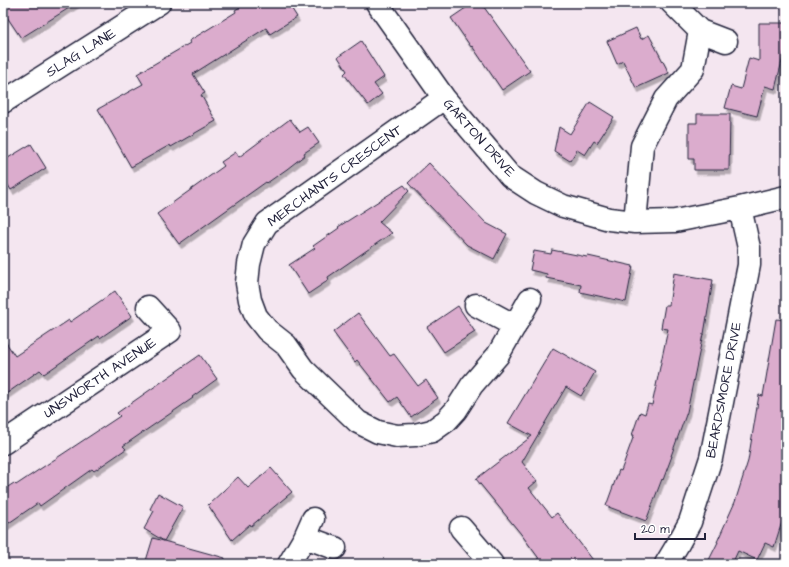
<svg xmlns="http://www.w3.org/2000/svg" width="789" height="567" viewBox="0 0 789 567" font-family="'Architects Daughter',sans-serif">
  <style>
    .building { fill: #dbaccd; stroke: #22223b; filter: url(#shadow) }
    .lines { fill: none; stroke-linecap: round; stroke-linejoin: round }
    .minor-casing { stroke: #22223b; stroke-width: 25 }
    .tertiary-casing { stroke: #22223b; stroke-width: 25 }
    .minor { stroke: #fff; stroke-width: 22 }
    .tertiary { stroke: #fff; stroke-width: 22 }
    .labels { text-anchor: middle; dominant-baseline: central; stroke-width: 4; stroke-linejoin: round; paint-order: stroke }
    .street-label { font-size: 14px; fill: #22223b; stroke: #fff }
  </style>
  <defs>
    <filter id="shadow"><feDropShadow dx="2.5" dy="4.5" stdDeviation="0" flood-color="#0004"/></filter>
  </defs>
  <rect width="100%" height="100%" fill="#f4e6f0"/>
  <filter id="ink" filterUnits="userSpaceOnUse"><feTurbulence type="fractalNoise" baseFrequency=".025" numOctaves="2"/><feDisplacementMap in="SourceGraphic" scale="8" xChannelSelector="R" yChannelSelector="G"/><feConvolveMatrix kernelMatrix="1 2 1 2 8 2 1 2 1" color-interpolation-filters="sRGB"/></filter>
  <g filter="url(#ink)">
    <path class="building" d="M3 3H77L21 38 3 11Z
      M247 3H288L297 17 270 34 266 28 193 74 205 93 201 95 216 121 171 147 170 145 131 167 98 109 143 84 137 74 190 43 189 41 236 12 235 10Z
      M473 3H481L530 71 502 90 472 46 471 47 451 18Z
      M759 23H786V45L775 89 765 86 757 116 725 108 731 86 741 89 749 58 759 61Z
      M636 28 641 39 649 35 669 73 636 88 623 61 617 64 607 41Z
      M361 41 384 77 374 84 382 94 368 105 344 74 347 71 338 57Z
      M590 102 614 117 597 143 594 141 585 155 577 150 570 161 554 151 559 127 570 134Z
      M697 114H730L729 170H694V159H689V123H697Z
      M290 119 300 132 308 127 319 143 304 153 305 155 287 169 267 183 266 182 179 244 157 214 224 166 221 162 236 152 239 157Z
      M31 144 46 168 11 190 3 177V161Z
      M429 163 486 223 507 234 494 259 467 245 408 183Z
      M404 185 409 191 379 222 392 233 328 277 329 280 308 294 289 265 315 248 313 246 339 228 338 227Z
      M552 250 587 257 588 256 633 266 626 302 580 292 581 285 546 278 547 274 530 270 534 251 551 254Z
      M674 273 713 280 704 334H703L687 412 671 456H672L663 480 662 479 646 521 606 506 619 470 621 471 634 435H632L640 412 645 414 648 404 652 405 668 329 661 328 665 305H669Z
      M115 291 132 316 100 338 99 336 44 374 40 370 3 396V338L15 356 69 320 70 322Z
      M458 306 475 332 444 352 427 327Z
      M358 313 390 356 394 354 418 386 426 380 438 398 411 417 397 397 390 402 357 360 355 362 333 332Z
      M776 319 786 320V509L774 547 765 543 757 560 738 551 732 564H707L718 542H717L735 502 748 461 759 395 763 396Z
      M553 348 595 372 581 396 566 387 522 462 537 481 529 488 552 517 557 513 596 564H543L521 534 476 479 532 436 508 423Z
      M200 355 217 379 192 397 193 398 123 446 126 449 94 471 92 469 40 506 38 503 3 527V490L14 483 16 485 120 416 117 413Z
      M271 468 292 492 251 526 250 524 232 540 208 505 238 477 248 488Z
      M158 493 183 507 164 541 144 529 154 511 150 509Z
      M153 538 225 558 224 564H145Z"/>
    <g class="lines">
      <g class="minor-casing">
        <path id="minor" d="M377 3 444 98 510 176 536 193 563 206 609 219 635 222 675 221 740 208 786 197
          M700 31 726 41
          M444 98 267 223 254 244 249 264 247 283 250 300 256 316 267 330 286 345 303 369 358 422 378 432 397 436 415 435 432 431 446 421 456 410 472 385 498 355 530 299
          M635 222 642 146 666 99 693 69 700 31 672 3
          M476 305 515 326
          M3 443 170 331 148 307
          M461 528 492 564
          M305 537 335 548
          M289 564 305 537 313 519
          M666 564 678 544 690 522 711 458 749 265V248L740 208"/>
      </g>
      <g class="tertiary-casing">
        <path id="tertiary" d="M3 102 159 3"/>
      </g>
      <use href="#minor" class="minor"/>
      <use href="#tertiary" class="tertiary"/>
    </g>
  </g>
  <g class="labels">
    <g class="street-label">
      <text transform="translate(81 53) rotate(-32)">SLAG LANE</text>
      <text transform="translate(479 138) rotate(48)">GARTON DRIVE</text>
      <text transform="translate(335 176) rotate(-36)">MERCHANTS CRESCENT</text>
      <text transform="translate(100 378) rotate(-34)">UNSWORTH AVENUE</text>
      <text transform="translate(724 390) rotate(-79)">BEARDSMORE DRIVE</text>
    </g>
  </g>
  <rect width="789" height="567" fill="none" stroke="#fff" stroke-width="16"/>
  <rect x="8" y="8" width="773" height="551" fill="none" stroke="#22223b" stroke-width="1.5" filter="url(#ink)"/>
  <path d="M635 533v6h70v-6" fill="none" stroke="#22223b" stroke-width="2"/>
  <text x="641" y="533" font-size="12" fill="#22223b" stroke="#ffffff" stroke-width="3" paint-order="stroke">20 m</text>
</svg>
